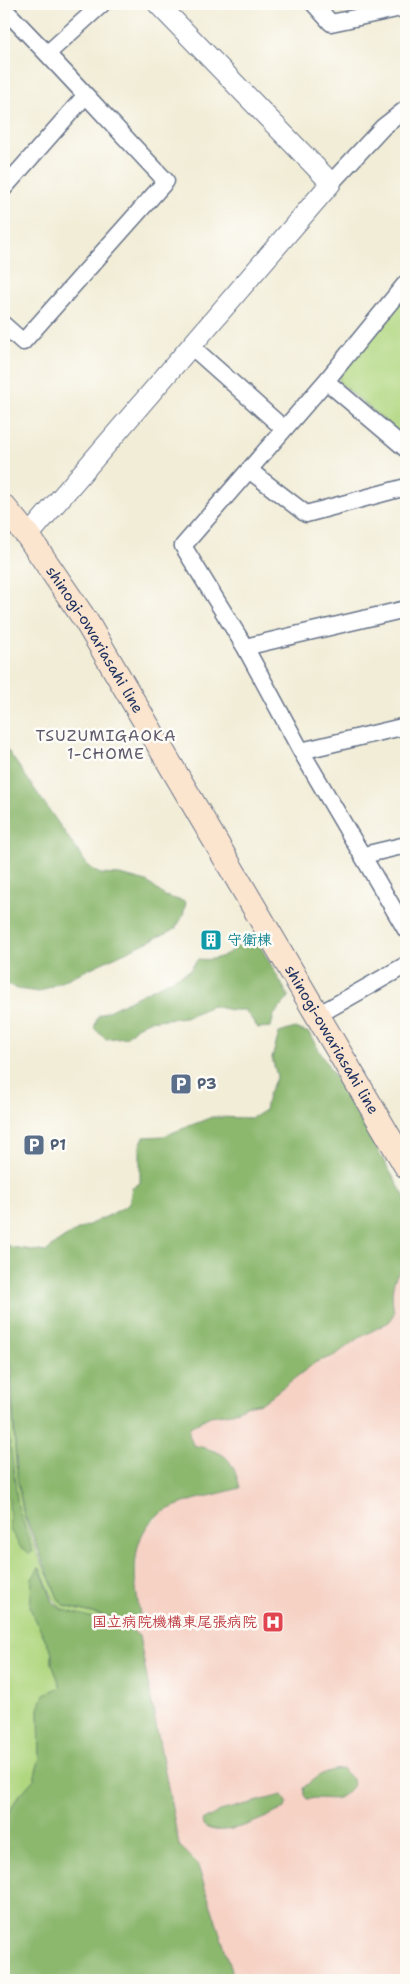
<svg xmlns="http://www.w3.org/2000/svg" width="410" height="1984" viewBox="0 0 410 1984" font-family="'Shantell Sans','Klee One',sans-serif">
  <style>
    .built { fill: #f6d2c5 }
    .green { fill: #b0d780; stroke: #66836f }
    .forest { fill: #8cb86e; stroke: #547466 }
    .lines { fill: none; stroke-linecap: round; stroke-linejoin: round }
    .minor-casing { stroke: #667288; stroke-width: 19 }
    .tertiary-casing { stroke: #667288; stroke-width: 22 }
    .secondary-casing { stroke: #667288; stroke-width: 26 }
    .minor { stroke: #fff; stroke-width: 16 }
    .tertiary { stroke: #fff; stroke-width: 20 }
    .secondary { stroke: #fce5cf; stroke-width: 24 }
    .labels { text-anchor: middle; dominant-baseline: central; stroke-width: 5; stroke-linejoin: round; paint-order: stroke }
    .street-label { font-size: 15px; fill: #1b2f5e; stroke: #fdfcf7 }
    .culture-label { font-size: 15px; font-weight: bold; fill: #0d838f; stroke: #fdfcf7; text-anchor: start }
    .service-label { font-size: 15px; font-weight: bold; fill: #4e5e75; stroke: #fdfcf7; text-anchor: start }
    .health-label { font-size: 15px; font-weight: bold; fill: #be3a42; stroke: #fdfcf7; text-anchor: end }
    .neighbourhood-label { font-size: 16px; letter-spacing: 1px; fill: #615a6d; stroke: #fdfcf7 }
  </style>
  <rect width="100%" height="100%" fill="#fdfcf7"/>
  <filter id="ink" filterUnits="userSpaceOnUse"><feTurbulence type="fractalNoise" baseFrequency=".02" numOctaves="2"/><feDisplacementMap in="SourceGraphic" scale="10" xChannelSelector="R" yChannelSelector="G"/><feConvolveMatrix kernelMatrix="1 2 1 2 8 2 1 2 1" color-interpolation-filters="sRGB"/></filter>
  <filter id="wash" filterUnits="userSpaceOnUse"><feTurbulence type="fractalNoise" baseFrequency=".0096" numOctaves="4" result="noise"/><feDisplacementMap in="SourceGraphic" scale="20" xChannelSelector="R" yChannelSelector="G"/><feGaussianBlur stdDeviation="1.12" result="paint"/><feColorMatrix in="noise" values="0 0 0 0 0 0 0 0 0 0 0 0 0 0 0 0 0 1.4 0 .05"/><feComposite in="paint" operator="in"/></filter>
  <g filter="url(#wash)">
    <rect width="100%" height="100%" fill="#f2edd7"/>
    <path class="built" d="M406 1264V1980H235L197 1863 179 1845 139 1636 103 1622V1616L138 1624 141 1620 136 1597 137 1547 146 1528 165 1510 177 1506 216 1450 193 1445 189 1434 190 1427 210 1416 232 1413 246 1406 262 1403 316 1362 389 1322 394 1313 391 1291 395 1278Z"/>
    <path class="green" d="M403 299H406V439L339 382V373Z
      M4 1332C16 1392 10 1452 23 1512 29 1538 47 1572 58 1598L64 1606 103 1616V1622C56 1610 58 1613 40 1567L30 1608 52 1653V1664L61 1687 39 1709 40 1757 34 1780 17 1798 4 1822Z"/>
    <path class="forest" d="M4 745 88 866 100 874 120 875 147 882 165 896 186 902 183 916 175 929 39 992 17 989 4 982Z
      M252 938 258 942 289 997 274 1015 271 1027 258 1028 245 1010H231L212 1006 185 1017 148 1021 137 1027 126 1037 105 1039 94 1028 98 1016 189 971 198 959C225 962 230 949 252 938Z
      M295 1028 309 1033 406 1199V1264C390 1278 391 1294 394 1313L389 1322 357 1339 334 1356 316 1362 262 1403 246 1406 232 1413 210 1416 190 1427 189 1434 193 1445C225 1453 231 1454 240 1488 216 1495 189 1499 167 1510 126 1529 134 1584 141 1620L138 1624 64 1606 58 1598 24 1514 17 1477 11 1368 4 1332V1243L11 1247 46 1252C69 1229 102 1222 129 1204L132 1188 140 1183V1145L144 1137 164 1136 212 1117 252 1118 265 1110 268 1095 277 1076 272 1058 279 1033Z
      M4 1358 9 1434 18 1507 33 1552 29 1553 21 1548 10 1530 9 1499 4 1492Z
      M39 1567 53 1602 61 1609 129 1628 139 1636 179 1845 197 1863 235 1980H4V1822L17 1798 34 1779 40 1757 39 1709 44 1694 61 1687 52 1664V1653L30 1608 32 1579Z
      M342 1769 352 1779 353 1785C337 1807 329 1795 307 1799L304 1795 303 1788C316 1777 324 1770 342 1769Z
      M282 1795 287 1802 285 1808C267 1817 220 1841 203 1825L202 1821 220 1811Z"/>
  </g>
  <g filter="url(#ink)">
    <g class="lines">
      <g class="minor-casing">
        <path id="minor" d="M314 4 331 23 406 7
          M4 9C59 65 112 124 166 181L23 342 4 325
          M48 53 102 4
          M331 183 383 127 406 109
          M4 188 85 96
          M406 283 326 381 183 546 245 647 301 751 406 930
          M191 346 283 428
          M326 381 406 449
          M249 470 306 514 406 487
          M245 647 406 609
          M301 751 406 726
          M364 855 406 845
          M318 1015 406 965"/>
      </g>
      <g class="tertiary-casing">
        <path id="tertiary" d="M28 536 331 183 158 4"/>
      </g>
      <g class="secondary-casing">
        <g id="secondary">
          <path id="s1" d="M4 507 28 536 86 621 406 1166"/>
        </g>
      </g>
      <use href="#minor" class="minor"/>
      <use href="#tertiary" class="tertiary"/>
      <use href="#secondary" class="secondary"/>
    </g>
  </g>
  <defs>
    <g id="building-square" transform="scale(1.125)"><rect x="-9" y="-9" width="18" height="18" rx="4" fill="#0f9aa8" stroke="#fdfcf7"/><path d="M-4-6H4V6H1V3H-1V6H-4ZM-2.5-4.3h1.7v1.8h-1.7ZM.8-4.3h1.7v1.8H.8ZM-2.5-1h1.7V.8h-1.7ZM.8-1h1.7V.8H.8Z" fill="#fff"/></g>
    <g id="parking-square" transform="scale(1.125)"><rect x="-9" y="-9" width="18" height="18" rx="4" fill="#5c6f8a" stroke="#fdfcf7"/><path d="M-3.5-5.5H1a3.5 3.5 0 0 1 0 7H-1V5.5H-3.5ZM-1-3.4V-.6H.8a1.4 1.4 0 0 0 0-2.8Z" fill="#fff"/></g>
    <g id="hospital-square" transform="scale(1.125)"><rect x="-9" y="-9" width="18" height="18" rx="4" fill="#e0444e" stroke="#fdfcf7"/><path d="M-5-5h3v3.5h4V-5h3V5h-3V1.5h-4V5h-3Z" fill="#fff"/></g>
  </defs>
  <g fill-rule="evenodd">
    <use href="#building-square" x="211" y="940"/>
    <use href="#parking-square" x="181" y="1084"/>
    <use href="#parking-square" x="34" y="1145"/>
    <use href="#hospital-square" x="273" y="1622"/>
  </g>
  <g class="labels">
    <g class="street-label">
      <text stroke="none"><textPath href="#s1" startOffset="161">shinogi-owariasahi line</textPath></text>
      <text stroke="none"><textPath href="#s1" startOffset="626">shinogi-owariasahi line</textPath></text>
    </g>
    <g class="culture-label">
      <text x="227" y="940">守衛棟</text>
    </g>
    <g class="service-label">
      <text x="197" y="1084">P3</text>
      <text x="50" y="1145">P1</text>
    </g>
    <g class="health-label">
      <text x="257" y="1622">国立病院機構東尾張病院</text>
    </g>
    <g class="neighbourhood-label">
      <text x="106" y="735">TSUZUMIGAOKA<tspan x="106" dy="18">1-CHOME</tspan></text>
    </g>
  </g>
  <rect width="410" height="1984" fill="none" stroke="#fdfcf7" stroke-width="20"/>
</svg>
